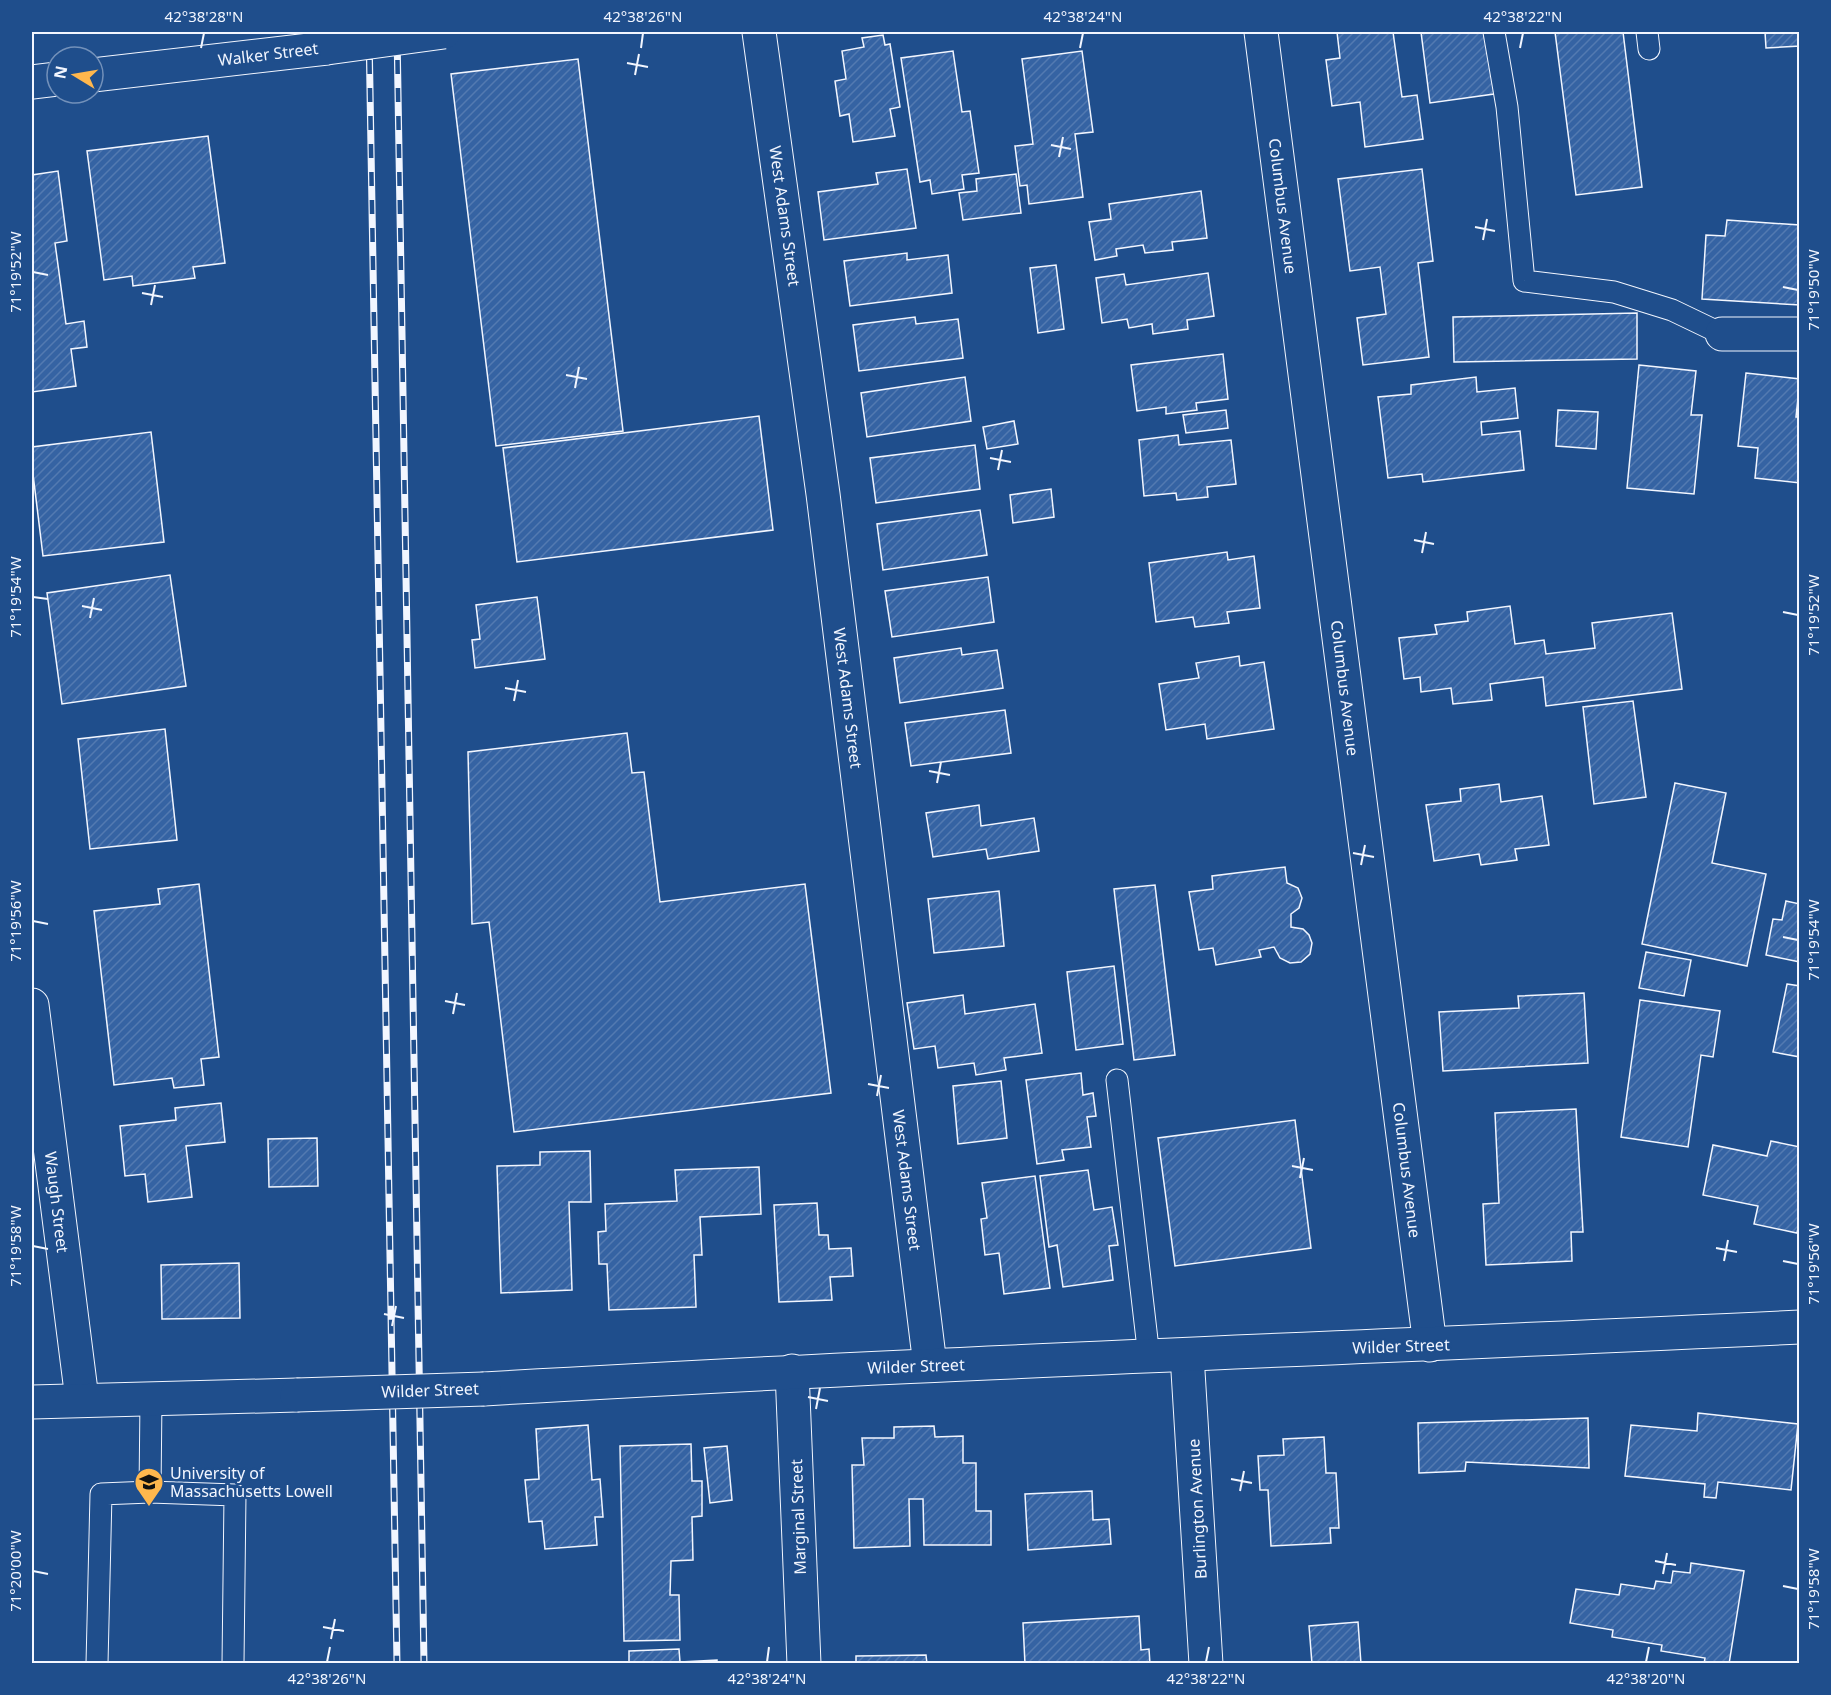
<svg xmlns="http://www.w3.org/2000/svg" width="1831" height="1695" viewBox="0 0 1831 1695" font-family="'Noto Sans',sans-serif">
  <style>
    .building { fill: url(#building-hatch); stroke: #f2f6ff; stroke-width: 1.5 }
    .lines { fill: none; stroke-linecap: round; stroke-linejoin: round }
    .service-casing { stroke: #f2f6ff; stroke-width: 23 }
    .minor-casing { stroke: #f2f6ff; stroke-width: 35 }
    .tertiary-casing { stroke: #f2f6ff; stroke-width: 35 }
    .service { stroke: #1f4e8c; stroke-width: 21 }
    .minor { stroke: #1f4e8c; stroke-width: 33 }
    .tertiary { stroke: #1f4e8c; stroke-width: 33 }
    .rail-casing { stroke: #f2f6ff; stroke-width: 7 }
    .rail { stroke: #1f4e8c; stroke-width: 4.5; stroke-dasharray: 14; stroke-linecap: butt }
    .tertiary-bridge-casing { stroke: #f2f6ff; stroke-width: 35; stroke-linecap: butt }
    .tertiary-bridge { stroke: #1f4e8c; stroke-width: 33 }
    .ticks { fill: none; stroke: #f2f6ff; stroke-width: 2 }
    .labels { text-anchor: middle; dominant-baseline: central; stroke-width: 4.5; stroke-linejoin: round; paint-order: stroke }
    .street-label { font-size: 16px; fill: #f2f6ff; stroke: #1f4e8c }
    .poi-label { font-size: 16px; fill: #f2f6ff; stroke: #1f4e8c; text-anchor: start }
    .neatline { fill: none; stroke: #f2f6ff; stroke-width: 2 }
    .ticks-label { font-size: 15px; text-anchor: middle; fill: #f2f6ff }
  </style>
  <defs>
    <pattern id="building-hatch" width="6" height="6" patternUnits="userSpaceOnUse" patternTransform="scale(1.5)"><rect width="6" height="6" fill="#3563a3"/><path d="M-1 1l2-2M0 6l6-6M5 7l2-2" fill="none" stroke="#537ab1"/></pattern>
  </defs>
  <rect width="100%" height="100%" fill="#1f4e8c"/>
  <path class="building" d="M1337 32H1393L1402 97 1417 95 1423 139 1365 147 1360 102 1332 106 1326 60 1340 58Z
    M1421 32H1493L1501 93 1430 103Z
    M1555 32H1623L1642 187 1576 195Z
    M1765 32H1800V46L1766 48Z
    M883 35 885 45 890 44 900 107 890 109 895 136 853 142 849 114 840 116 835 81 846 79 842 51 864 47 862 38Z
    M953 51 962 112 970 111 979 173 962 175 964 189 932 194 930 180 920 182 901 58Z
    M1082 51 1093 132 1075 134 1083 197 1029 204 1027 185 1020 186 1015 146 1033 144 1022 59Z
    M578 59 623 431 496 446 451 74Z
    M208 136 225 263 193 267 195 278 133 286 132 276 104 280 87 151Z
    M907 169 916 228 824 240 818 192 878 184 876 173Z
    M1422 169 1433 261 1418 263 1429 357 1363 365 1357 318 1386 314 1380 267 1350 271 1338 179Z
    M58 171 67 241 55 243 66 324 84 321 87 347 71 349 76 386 32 392V175Z
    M1016 174 1021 213 963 220 959 193 977 191 976 179Z
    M1201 191 1207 238 1172 242 1173 250 1145 253 1143 245 1116 249 1117 256 1095 260 1089 222 1111 219 1109 204Z
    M1727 220 1800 225V305L1702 299 1706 235 1725 236Z
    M907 253V260L948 255 952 293 850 306 844 261Z
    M1056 265 1064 329 1038 333 1030 268Z
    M1208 273 1214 316 1187 320 1188 329 1153 334 1152 324 1129 328 1127 319 1102 323 1096 278 1124 274 1126 285Z
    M1637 313V359L1454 362 1453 317Z
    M915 317 916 324 958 319 963 358 859 371 853 325Z
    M1223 354 1228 399 1196 403 1197 410 1166 414V407L1137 411 1131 365Z
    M1639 365 1696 371 1691 415H1702L1694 494 1627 488Z
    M1746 373 1800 379 1796 417H1800V483L1755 478 1758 448 1738 446Z
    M965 377 971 421 867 437 861 393Z
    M1476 377 1477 392 1515 388 1518 418 1481 422 1482 435 1520 431 1524 470 1423 482 1422 474 1388 478 1378 397 1411 394V385Z
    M1226 410 1228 428 1186 433 1183 415Z
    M1558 410 1598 412 1596 449 1556 446Z
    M759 416 773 530 517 562 503 448Z
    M1014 421 1018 444 987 449 983 427Z
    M151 432 164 542 43 556 32 466V447Z
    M1178 435 1179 445 1231 440 1236 484 1207 487 1208 497 1177 500 1176 493 1144 496 1139 440Z
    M975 445 980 489 876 503 870 458Z
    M1051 489 1054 517 1013 523 1010 495Z
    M980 510 987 555 883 570 877 524Z
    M1227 552 1228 560 1254 556 1260 608 1227 612 1229 623 1195 627 1193 617 1156 622 1149 563Z
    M170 575 186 686 62 704 47 593Z
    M988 577 994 622 892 637 885 591Z
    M537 597 545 659 475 668 472 640 480 639 476 605Z
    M1510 606 1515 644 1544 640 1546 654 1595 648 1592 623 1672 613 1682 689 1546 706 1543 677 1490 684 1492 700 1453 704 1451 688 1421 692 1420 677 1404 679 1399 638 1437 634 1435 625 1468 621 1467 612Z
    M961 648 962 655 997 650 1003 688 900 703 894 658Z
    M1239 656 1240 666 1264 662 1274 729 1207 739 1205 724 1166 730 1159 684 1199 678 1196 663Z
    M1633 701 1646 797 1594 804 1583 707Z
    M1005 710 1011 753 911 766 905 723Z
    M165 729 177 840 90 849 78 739Z
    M627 733 632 773 644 772 660 902 805 884 831 1093 514 1132 489 922 472 924 468 752Z
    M1675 783 1726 793 1712 863 1766 874 1747 966 1642 944Z
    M1499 784 1501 802 1542 796 1549 845 1515 849 1517 860 1481 865 1479 854 1434 861 1426 805 1461 801 1460 789Z
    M979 805 981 826 1034 818 1039 851 988 859 986 849 933 857 926 813Z
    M1285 867 1287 883 1298 888 1302 898 1299 908 1291 914V927L1303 929 1309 935 1312 943 1310 954 1301 962 1290 963 1280 958 1274 947 1259 950 1261 957 1216 965 1213 948 1199 950 1189 892 1213 889 1212 876Z
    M199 884 219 1057 201 1059 204 1085 174 1088 172 1078 114 1085 94 911 160 904 158 889Z
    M1155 885 1175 1055 1134 1060 1114 889Z
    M999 891 1004 946 934 953 928 899Z
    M1786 901 1800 904V962L1766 955 1773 919 1782 920Z
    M1646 952 1691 960 1684 996 1639 988Z
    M1114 966 1123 1044 1076 1050 1067 972Z
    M1787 984 1800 986V1057L1773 1052Z
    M1584 993 1588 1063 1443 1071 1439 1012 1519 1008 1518 996Z
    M963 995 965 1014 1035 1004 1042 1053 1004 1058 1006 1070 976 1075 974 1063 938 1068 935 1046 914 1049 907 1003Z
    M1640 1000 1720 1011 1713 1057 1701 1055 1688 1147 1621 1137Z
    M1081 1073 1083 1095 1093 1093 1096 1116 1087 1117 1091 1147 1062 1150 1064 1160 1037 1164 1026 1080Z
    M1001 1081 1007 1138 958 1144 953 1086Z
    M221 1103 225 1142 186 1146 192 1197 148 1202 145 1174 125 1176 120 1126 176 1120 175 1108Z
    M1576 1109 1583 1232H1571L1572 1261 1486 1265 1483 1204 1499 1203 1495 1113Z
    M1295 1120 1311 1248 1175 1266 1158 1138Z
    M317 1138 318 1186 269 1187 268 1139Z
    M1771 1141 1800 1147V1219L1797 1233 1754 1224 1758 1206 1703 1195 1713 1145 1767 1156Z
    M590 1151 591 1202H569L572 1290 501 1293 497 1166 540 1165V1152Z
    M759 1167 761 1214 700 1217 702 1255H694L696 1307 609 1310 607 1264H599L598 1232 606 1231 605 1204 677 1201 675 1170Z
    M1088 1170 1094 1210 1112 1207 1118 1245 1109 1246 1113 1280 1063 1287 1057 1245 1049 1247 1040 1176Z
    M1035 1176 1050 1288 1004 1294 999 1253 985 1255 981 1219 987 1218 982 1183Z
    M817 1203 819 1235H828L829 1249 851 1248 853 1276 830 1277 832 1300 779 1302 774 1205Z
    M239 1263 240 1318 162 1319 161 1265Z
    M1698 1413 1798 1424 1791 1490 1718 1482 1716 1498 1704 1497 1705 1484 1625 1476 1631 1425 1697 1431Z
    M1588 1418 1589 1468 1466 1462 1465 1471 1419 1473 1418 1423Z
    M588 1425 592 1480 600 1479 603 1517H595L597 1545 545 1549 542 1521 529 1522 525 1480 539 1479 536 1429Z
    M934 1426 935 1437 963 1436V1463H976V1511H991V1545H924L923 1499H909L910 1546 854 1548 852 1465H864L862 1438H894V1427Z
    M1324 1437 1326 1473H1336L1339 1528H1330L1331 1543 1271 1546 1268 1490H1260L1258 1456 1284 1455 1283 1439Z
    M691 1444 692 1481H702V1516L692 1517 693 1560 671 1561 670 1595H679L680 1640 624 1641 620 1446Z
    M727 1446 732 1500 710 1503 704 1448Z
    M1092 1491 1093 1520 1109 1519 1111 1544 1028 1550 1025 1494Z
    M1691 1563 1744 1571 1729 1664H1704L1705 1658 1661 1651 1662 1645 1612 1637 1613 1630 1570 1623 1576 1589 1619 1595 1621 1584 1654 1589 1656 1581 1671 1583 1673 1571 1690 1573Z
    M1139 1616 1141 1650 1149 1649 1150 1664H1025L1023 1623Z
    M1358 1622 1361 1664H1312L1309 1626Z
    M679 1649 680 1662 717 1660V1664H629V1651Z
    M926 1655 927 1664H856V1656Z"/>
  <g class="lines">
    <g class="service-casing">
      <path id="service" d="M1494 32 1507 107 1524 281 1614 292 1672 310 1722 334
        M1647 32 1649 49
        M1117 1080 1149 1357
        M150 1492 151 1398
        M97 1664 101 1494 150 1492 235 1495 233 1664"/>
    </g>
    <g class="minor-casing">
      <path id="minor" d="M759 32 823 494 930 1365
        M1261 32 1430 1345
        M1722 334H1800
        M32 1005 82 1399
        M1187 1355 1206 1664
        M792 1371 804 1664"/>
    </g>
    <g class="tertiary-casing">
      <path id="tertiary" d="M93 75 327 48
        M32 82 57 79
        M484 1389C922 1363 1361 1348 1800 1327
        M32 1402 297 1395"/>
    </g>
    <use href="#service" class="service"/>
    <use href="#minor" class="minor"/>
    <use href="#tertiary" class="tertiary"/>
    <g class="rail-casing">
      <path id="rail" d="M369 32 397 1664
        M397 32 424 1664"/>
    </g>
    <use href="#rail" class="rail"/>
    <g class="tertiary-bridge-casing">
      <path id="tertiary-bridge" d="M327 48 444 32
        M297 1395 484 1389"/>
    </g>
    <use href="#tertiary-bridge" class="tertiary-bridge"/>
  </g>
  <path class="ticks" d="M201 48 204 33M641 48 643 33M1080 48 1083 33M1520 48 1523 33M627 63 648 67M635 75 639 54M1051 145 1071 149M1059 157 1063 137M1475 227 1495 231M1483 240 1487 219M33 272 48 275M1783 287 1798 290M142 293 163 297M151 305 155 285M566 375 587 379M575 388 579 367M990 458 1011 462M998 470 1002 450M1414 540 1434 544M1422 553 1426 532M33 597 48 599M82 606 102 610M1783 612 1798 615M90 618 94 598M505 688 526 692M514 701 518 680M929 771 950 775M937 783 941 762M1353 853 1374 857M1361 865 1365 845M33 921 48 924M1783 937 1798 940M445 1001 465 1005M453 1014 457 993M868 1084 889 1088M877 1096 881 1075M1292 1166 1313 1170M1300 1178 1304 1158M33 1246 48 1249M1716 1248 1737 1252M1724 1261 1728 1240M1783 1261 1798 1264M384 1314 404 1318M392 1326 396 1306M808 1397 828 1401M816 1409 820 1388M1231 1479 1252 1483M1240 1491 1244 1471M1655 1561 1676 1565M33 1571 48 1574M1663 1574 1667 1553M1783 1586 1798 1589M323 1627 344 1631M331 1639 335 1619M327 1662 330 1647M767 1662 769 1647M1206 1662 1209 1647M1646 1662 1649 1647"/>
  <defs>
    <g id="university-pin" transform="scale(1.5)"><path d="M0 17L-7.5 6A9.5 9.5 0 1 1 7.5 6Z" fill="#ffb74d" stroke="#1f4e8c"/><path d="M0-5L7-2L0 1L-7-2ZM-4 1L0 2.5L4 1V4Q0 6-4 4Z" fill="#111"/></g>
  </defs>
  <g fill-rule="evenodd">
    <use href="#university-pin" x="149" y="1482"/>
  </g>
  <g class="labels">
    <g class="street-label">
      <text transform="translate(268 54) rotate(-7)">Walker Street</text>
      <text transform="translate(1283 206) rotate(83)">Columbus Avenue</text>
      <text transform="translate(785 216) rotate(82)">West Adams Street</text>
      <text transform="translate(1345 688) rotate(83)">Columbus Avenue</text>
      <text transform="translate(848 698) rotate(83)">West Adams Street</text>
      <text transform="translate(1407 1170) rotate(83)">Columbus Avenue</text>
      <text transform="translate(907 1180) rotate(83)">West Adams Street</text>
      <text transform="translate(57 1202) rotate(83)">Waugh Street</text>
      <text transform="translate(1401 1346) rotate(-2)">Wilder Street</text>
      <text transform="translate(916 1366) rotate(-2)">Wilder Street</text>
      <text transform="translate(430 1390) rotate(-2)">Wilder Street</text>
      <text transform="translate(1197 1509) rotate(-93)">Burlington Avenue</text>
      <text transform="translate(798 1517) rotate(-92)">Marginal Street</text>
    </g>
    <g class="poi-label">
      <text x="170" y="1473">University of<tspan x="170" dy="18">Massachusetts Lowell</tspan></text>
    </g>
  </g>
  <rect width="1831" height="1695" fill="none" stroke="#1f4e8c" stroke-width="66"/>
  <g transform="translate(75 75) rotate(281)"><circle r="28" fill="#1f4e8c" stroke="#7391ba" stroke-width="1.5"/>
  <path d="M0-4.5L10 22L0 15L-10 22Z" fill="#ffb74d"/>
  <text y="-9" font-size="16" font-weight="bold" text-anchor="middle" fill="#f2f6ff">N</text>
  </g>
  <rect x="33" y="33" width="1765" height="1629" class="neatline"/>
  <g class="ticks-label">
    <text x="204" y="22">42°38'28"N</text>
    <text x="643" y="22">42°38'26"N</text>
    <text x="1083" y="22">42°38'24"N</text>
    <text x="1523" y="22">42°38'22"N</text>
    <text transform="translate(16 272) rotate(-90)" y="5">71°19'52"W</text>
    <text transform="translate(1814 290) rotate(-90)" y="5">71°19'50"W</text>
    <text transform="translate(16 597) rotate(-90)" y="5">71°19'54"W</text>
    <text transform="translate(1814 615) rotate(-90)" y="5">71°19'52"W</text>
    <text transform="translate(16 921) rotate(-90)" y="5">71°19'56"W</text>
    <text transform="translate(1814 940) rotate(-90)" y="5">71°19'54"W</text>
    <text transform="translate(16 1246) rotate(-90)" y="5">71°19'58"W</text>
    <text transform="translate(1814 1264) rotate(-90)" y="5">71°19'56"W</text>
    <text transform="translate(16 1571) rotate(-90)" y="5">71°20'00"W</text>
    <text transform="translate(1814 1589) rotate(-90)" y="5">71°19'58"W</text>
    <text x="327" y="1684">42°38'26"N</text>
    <text x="767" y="1684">42°38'24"N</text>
    <text x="1206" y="1684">42°38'22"N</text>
    <text x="1646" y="1684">42°38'20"N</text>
  </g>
</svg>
